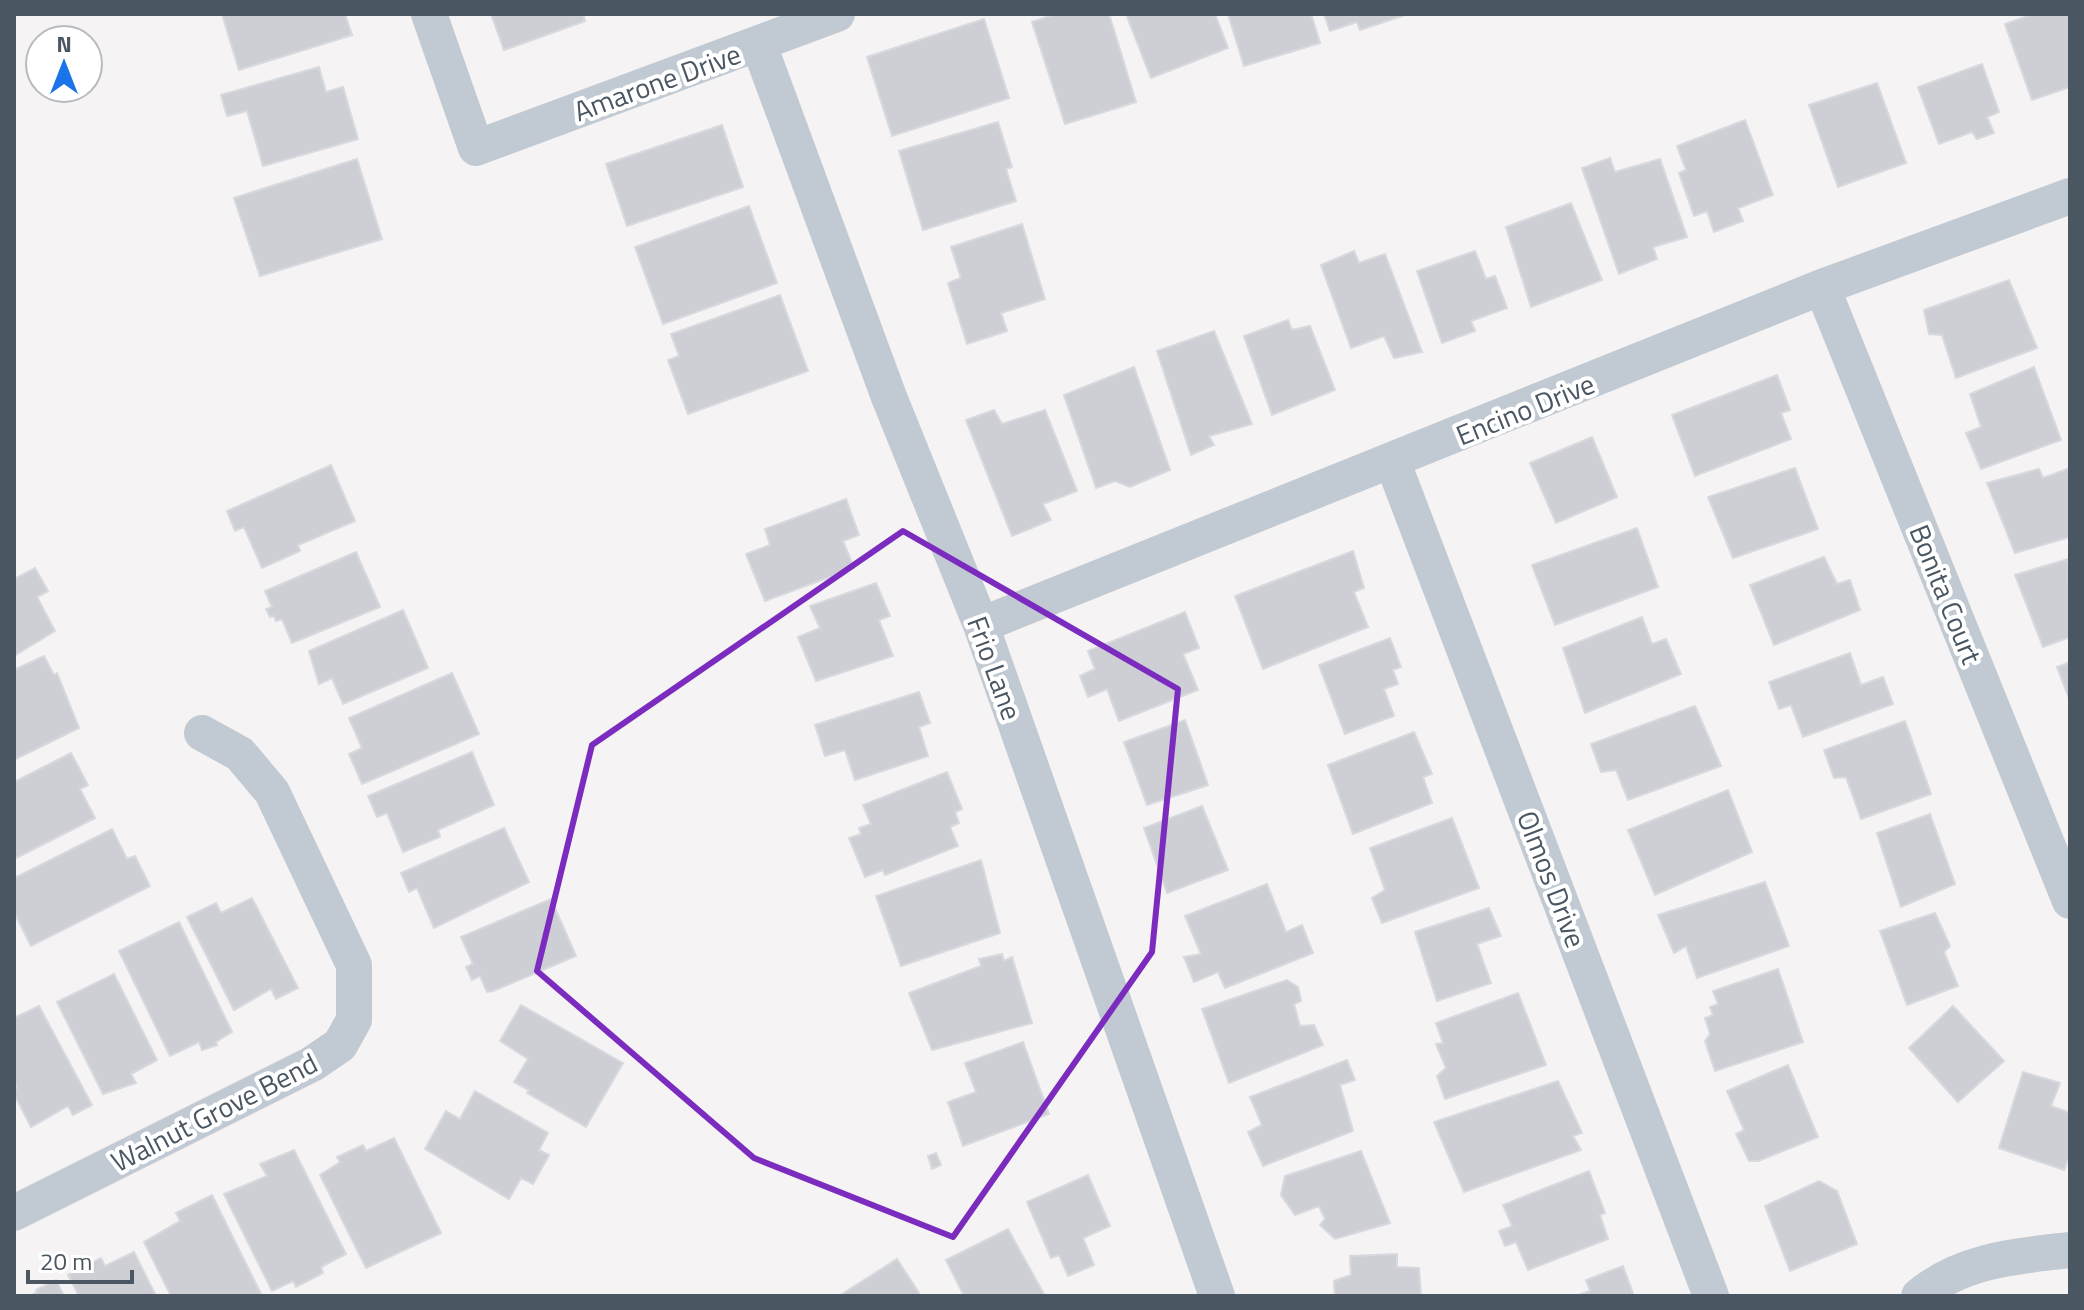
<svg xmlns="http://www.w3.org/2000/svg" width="2084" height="1310" viewBox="0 0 2084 1310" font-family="'Titillium Web',sans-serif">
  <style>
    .building { fill: #cdcfd5; stroke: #d7d9de; stroke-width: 2 }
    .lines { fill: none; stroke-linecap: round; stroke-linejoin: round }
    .minor { stroke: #c1cad2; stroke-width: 36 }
    .marked { fill: none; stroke: #7b2cbf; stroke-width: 6; stroke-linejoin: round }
    .labels { text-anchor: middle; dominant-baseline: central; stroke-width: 8; stroke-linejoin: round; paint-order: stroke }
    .street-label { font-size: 28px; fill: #4a5661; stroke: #fff }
  </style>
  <rect width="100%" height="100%" fill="#f5f3f3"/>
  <path class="building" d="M222 14H345L352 35 239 70Z
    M491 14H583L585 21 504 50Z
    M1056 14H1109L1136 102 1065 124 1032 22Z
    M1126 14H1215L1228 48 1151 78Z
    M1228 14H1311L1320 43 1244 66Z
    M1324 14H1408L1360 30 1357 22 1330 31Z
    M2033 14H2070V87L2032 100 2005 24Z
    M984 19 1009 98 892 136 867 57Z
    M1982 64 1999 112 1987 117 1994 133 1977 139 1972 132 1939 144 1918 87Z
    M319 67 326 92 343 87 358 139 263 166 247 111 227 116 221 95Z
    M1877 83 1906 163 1838 187 1809 105Z
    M1745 120 1773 195 1738 208 1743 221 1714 232 1707 211 1694 216 1679 173 1686 170 1677 146Z
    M998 122 1012 167 1006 169 1016 201 923 230 899 151Z
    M722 125 743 187 627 226 606 164Z
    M1610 158 1615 172 1660 159 1687 237 1653 247 1657 259 1619 274 1582 168Z
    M357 159 382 239 260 276 234 198Z
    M1571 203 1602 280 1531 307 1506 227Z
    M749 206 777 283 663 324 635 247Z
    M1022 224 1045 299 1001 313 1007 331 967 344 948 283 961 278 951 247Z
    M1354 251 1359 263 1385 254 1422 352 1394 358 1384 336 1351 348 1321 265Z
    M1475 251 1486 279 1495 276 1507 308 1471 321 1475 331 1442 343 1417 271Z
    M2009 280 2037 348 1956 378 1942 335 1929 334 1924 310Z
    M780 295 808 371 688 414 668 360 679 356 671 334Z
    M1288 320 1292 330 1310 326 1335 390 1272 415 1244 336Z
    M1214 331 1252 424 1209 436 1214 445 1191 455 1157 351Z
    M1134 367 1170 470 1130 487 1115 481 1096 488 1064 395Z
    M2034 367 2061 440 1981 469 1966 433 1981 427 1970 394Z
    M1777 375 1790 410 1781 413 1791 439 1695 476 1672 415Z
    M994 410 1002 424 1045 410 1077 491 1043 504 1051 520 1012 536 966 420Z
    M1592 437 1617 497 1556 523 1530 463Z
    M331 465 355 521 298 545 300 551 262 568 244 527 235 531 227 511Z
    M1795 468 1818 529 1733 558 1708 497Z
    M2070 468V537L2015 553 1987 483 2039 469 2043 478Z
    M846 499 859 535 843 541 854 568 765 601 746 554 770 545 765 529Z
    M1637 528 1658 587 1555 625 1532 565Z
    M1353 551 1364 588 1354 592 1368 627 1263 669 1235 596Z
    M356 552 380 607 292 643 282 619 276 621 274 616 270 617 266 609 272 607 265 591Z
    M1824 557 1837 584 1850 580 1860 610 1774 645 1750 585Z
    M2068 559 2070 637 2043 647 2015 575Z
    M35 568 48 591 37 597 55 631 14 656V579Z
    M876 583 890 616 879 620 893 656 816 681 798 637 820 628 810 606Z
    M403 610 428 668 343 704 332 678 319 684 309 651Z
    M1185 612 1199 648 1183 654 1198 690 1119 721 1107 689 1088 697 1080 676 1095 669 1088 651Z
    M1642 617 1652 644 1666 639 1681 674 1585 713 1563 648Z
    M1390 638 1401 667 1393 670 1398 684 1384 689 1394 716 1345 734 1319 665Z
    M1850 653 1861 685 1883 677 1893 704 1803 737 1791 705 1779 709 1769 682Z
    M44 656 54 675 57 673 79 728 14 760V670Z
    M2070 662V701L2057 667Z
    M452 673 479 734 362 784 349 754 362 748 349 718Z
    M919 692 930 723 919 727 928 756 855 780 845 750 825 756 815 725Z
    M1695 706 1721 766 1628 800 1616 770 1601 772 1591 744Z
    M1185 720 1208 785 1147 805 1124 742Z
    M1905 721 1931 794 1861 819 1846 777 1834 778 1824 750Z
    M1414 732 1432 774 1423 777 1432 803 1353 834 1328 765Z
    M472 752 494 805 442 828 438 830 440 837 403 852 387 813 377 817 368 796Z
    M71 753 88 785 80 789 95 818 14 859V782Z
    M947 772 962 809 955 812 959 823 950 827 958 846 885 875 883 870 865 877 849 838 861 834 859 828 871 824 863 805Z
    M1728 790 1752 852 1655 895 1628 830Z
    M1202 806 1228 870 1167 893 1144 828Z
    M1930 814 1955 884 1901 907 1877 833Z
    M1452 818 1479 888 1382 923 1372 898 1385 890 1370 848Z
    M504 828 529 882 434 928 417 888 409 892 401 873Z
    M112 829 127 859 135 856 150 886 31 946 14 912V878Z
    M981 860 1000 933 901 966 876 896Z
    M1765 882 1789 946 1697 978 1686 946 1674 953 1658 915Z
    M1267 884 1286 932 1302 925 1313 953 1225 988 1218 972 1194 982 1184 957 1201 954 1185 916Z
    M252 898 298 988 276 999 271 989 234 1010 187 917 216 903 221 913Z
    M551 899 576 956 493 991 487 992 480 976 472 980 466 967 473 964 461 937Z
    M1489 908 1501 936 1477 944 1491 983 1437 1001 1415 932Z
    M1935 913 1950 946 1944 952 1958 986 1907 1005 1880 931Z
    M179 922 232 1032 216 1042 217 1045 202 1050 199 1042 170 1056 119 951Z
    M1002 954 1004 961 1012 957 1032 1023 932 1050 909 993 981 966 979 959Z
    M1778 969 1803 1042 1715 1071 1705 1041 1710 1034 1705 1018 1713 1015 1710 1007 1718 1004 1713 991Z
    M114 974 157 1060 131 1074 136 1083 103 1094 57 1002Z
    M1287 980 1298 987 1301 1001 1294 1004 1300 1026 1314 1025 1323 1045 1229 1083 1202 1009Z
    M1518 993 1546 1065 1445 1099 1437 1076 1446 1068 1436 1044 1443 1043 1436 1023Z
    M521 1005 623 1063 586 1127 527 1093 529 1090 514 1082 528 1059 500 1041Z
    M39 1006 92 1105 73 1115 68 1106 31 1127 14 1094 17 1086 14 1080V1018Z
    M1953 1006 2004 1061 1958 1102 1909 1048Z
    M1023 1042 1049 1114 963 1146 948 1102 976 1092 965 1063Z
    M1347 1060 1355 1080 1340 1085 1353 1131 1263 1166 1248 1132 1262 1125 1250 1097Z
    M1788 1065 1818 1137 1758 1161H1749L1736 1134 1744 1130 1727 1091Z
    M2023 1072 2060 1083 2051 1106 2070 1113V1154L2064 1170 1999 1148Z
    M1558 1081 1582 1133 1573 1136 1581 1150 1464 1192 1434 1122Z
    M475 1091 548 1133 539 1150 549 1155 533 1184 521 1178 509 1199 425 1149 446 1111 460 1119Z
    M394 1138 441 1233 366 1268 320 1175 340 1162 337 1157 363 1145 366 1151Z
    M294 1150 346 1254 321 1267 323 1273 296 1287 293 1281 272 1291 224 1194 267 1176 260 1164Z
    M1361 1151 1390 1223 1335 1239 1320 1225 1325 1219 1319 1206 1295 1215 1281 1195 1285 1176Z
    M936 1153 941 1165 932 1169 928 1156Z
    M1589 1171 1605 1213 1600 1215 1608 1239 1528 1270 1516 1242 1505 1246 1499 1231 1512 1226 1503 1205Z
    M1088 1175 1110 1226 1083 1238 1094 1265 1068 1276 1059 1255 1051 1258 1027 1202Z
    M1819 1181 1837 1191 1857 1244 1790 1271 1765 1206Z
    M212 1195 262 1296H171L144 1242 180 1221 176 1213Z
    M1008 1229 1045 1296H964L946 1260Z
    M134 1252 156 1296H79L68 1275 101 1258 105 1266Z
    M1397 1254V1267L1419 1268 1421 1296H1335L1334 1281 1351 1275 1350 1256Z
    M897 1259 921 1296H839Z
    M1623 1266 1634 1296H1576L1590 1291 1586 1280Z
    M56 1280 64 1296H30L37 1292 36 1290Z"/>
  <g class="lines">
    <path class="minor" d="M429 14 476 148 837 14
      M759 45 889 397 981 625 1217 1296
      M1822 287 2070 901
      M1393 463 1711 1296
      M981 625 1822 287 2070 196
      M14 1213 312 1064 340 1045 354 1020V965L272 792 240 754 202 733
      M1919 1296C1962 1260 2016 1256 2070 1250"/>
  </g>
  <path class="marked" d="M903 531 1178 689 1152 952 953 1237 754 1158 537 971 592 745Z"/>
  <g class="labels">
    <g class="street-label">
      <text transform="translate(657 82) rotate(-20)">Amarone Drive</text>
      <text transform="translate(1525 409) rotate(-22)">Encino Drive</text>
      <text transform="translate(1946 594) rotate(68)">Bonita Court</text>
      <text transform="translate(995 668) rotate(70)">Frio Lane</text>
      <text transform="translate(1552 879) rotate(69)">Olmos Drive</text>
      <text transform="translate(214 1112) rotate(-27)">Walnut Grove Bend</text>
    </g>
  </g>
  <rect width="2084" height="1310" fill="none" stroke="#4a5661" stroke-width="32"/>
  <g transform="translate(64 64)"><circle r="38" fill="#ffffff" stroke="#b7bbc0" stroke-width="2"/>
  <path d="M0-6L14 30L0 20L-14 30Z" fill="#1a73e8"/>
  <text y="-12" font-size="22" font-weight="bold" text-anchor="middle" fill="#4a5661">N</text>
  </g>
  <path d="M28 1270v12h104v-12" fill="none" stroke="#4a5661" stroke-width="4"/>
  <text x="40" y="1270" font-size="24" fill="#4a5661" stroke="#ffffff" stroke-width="6" paint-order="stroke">20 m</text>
</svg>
